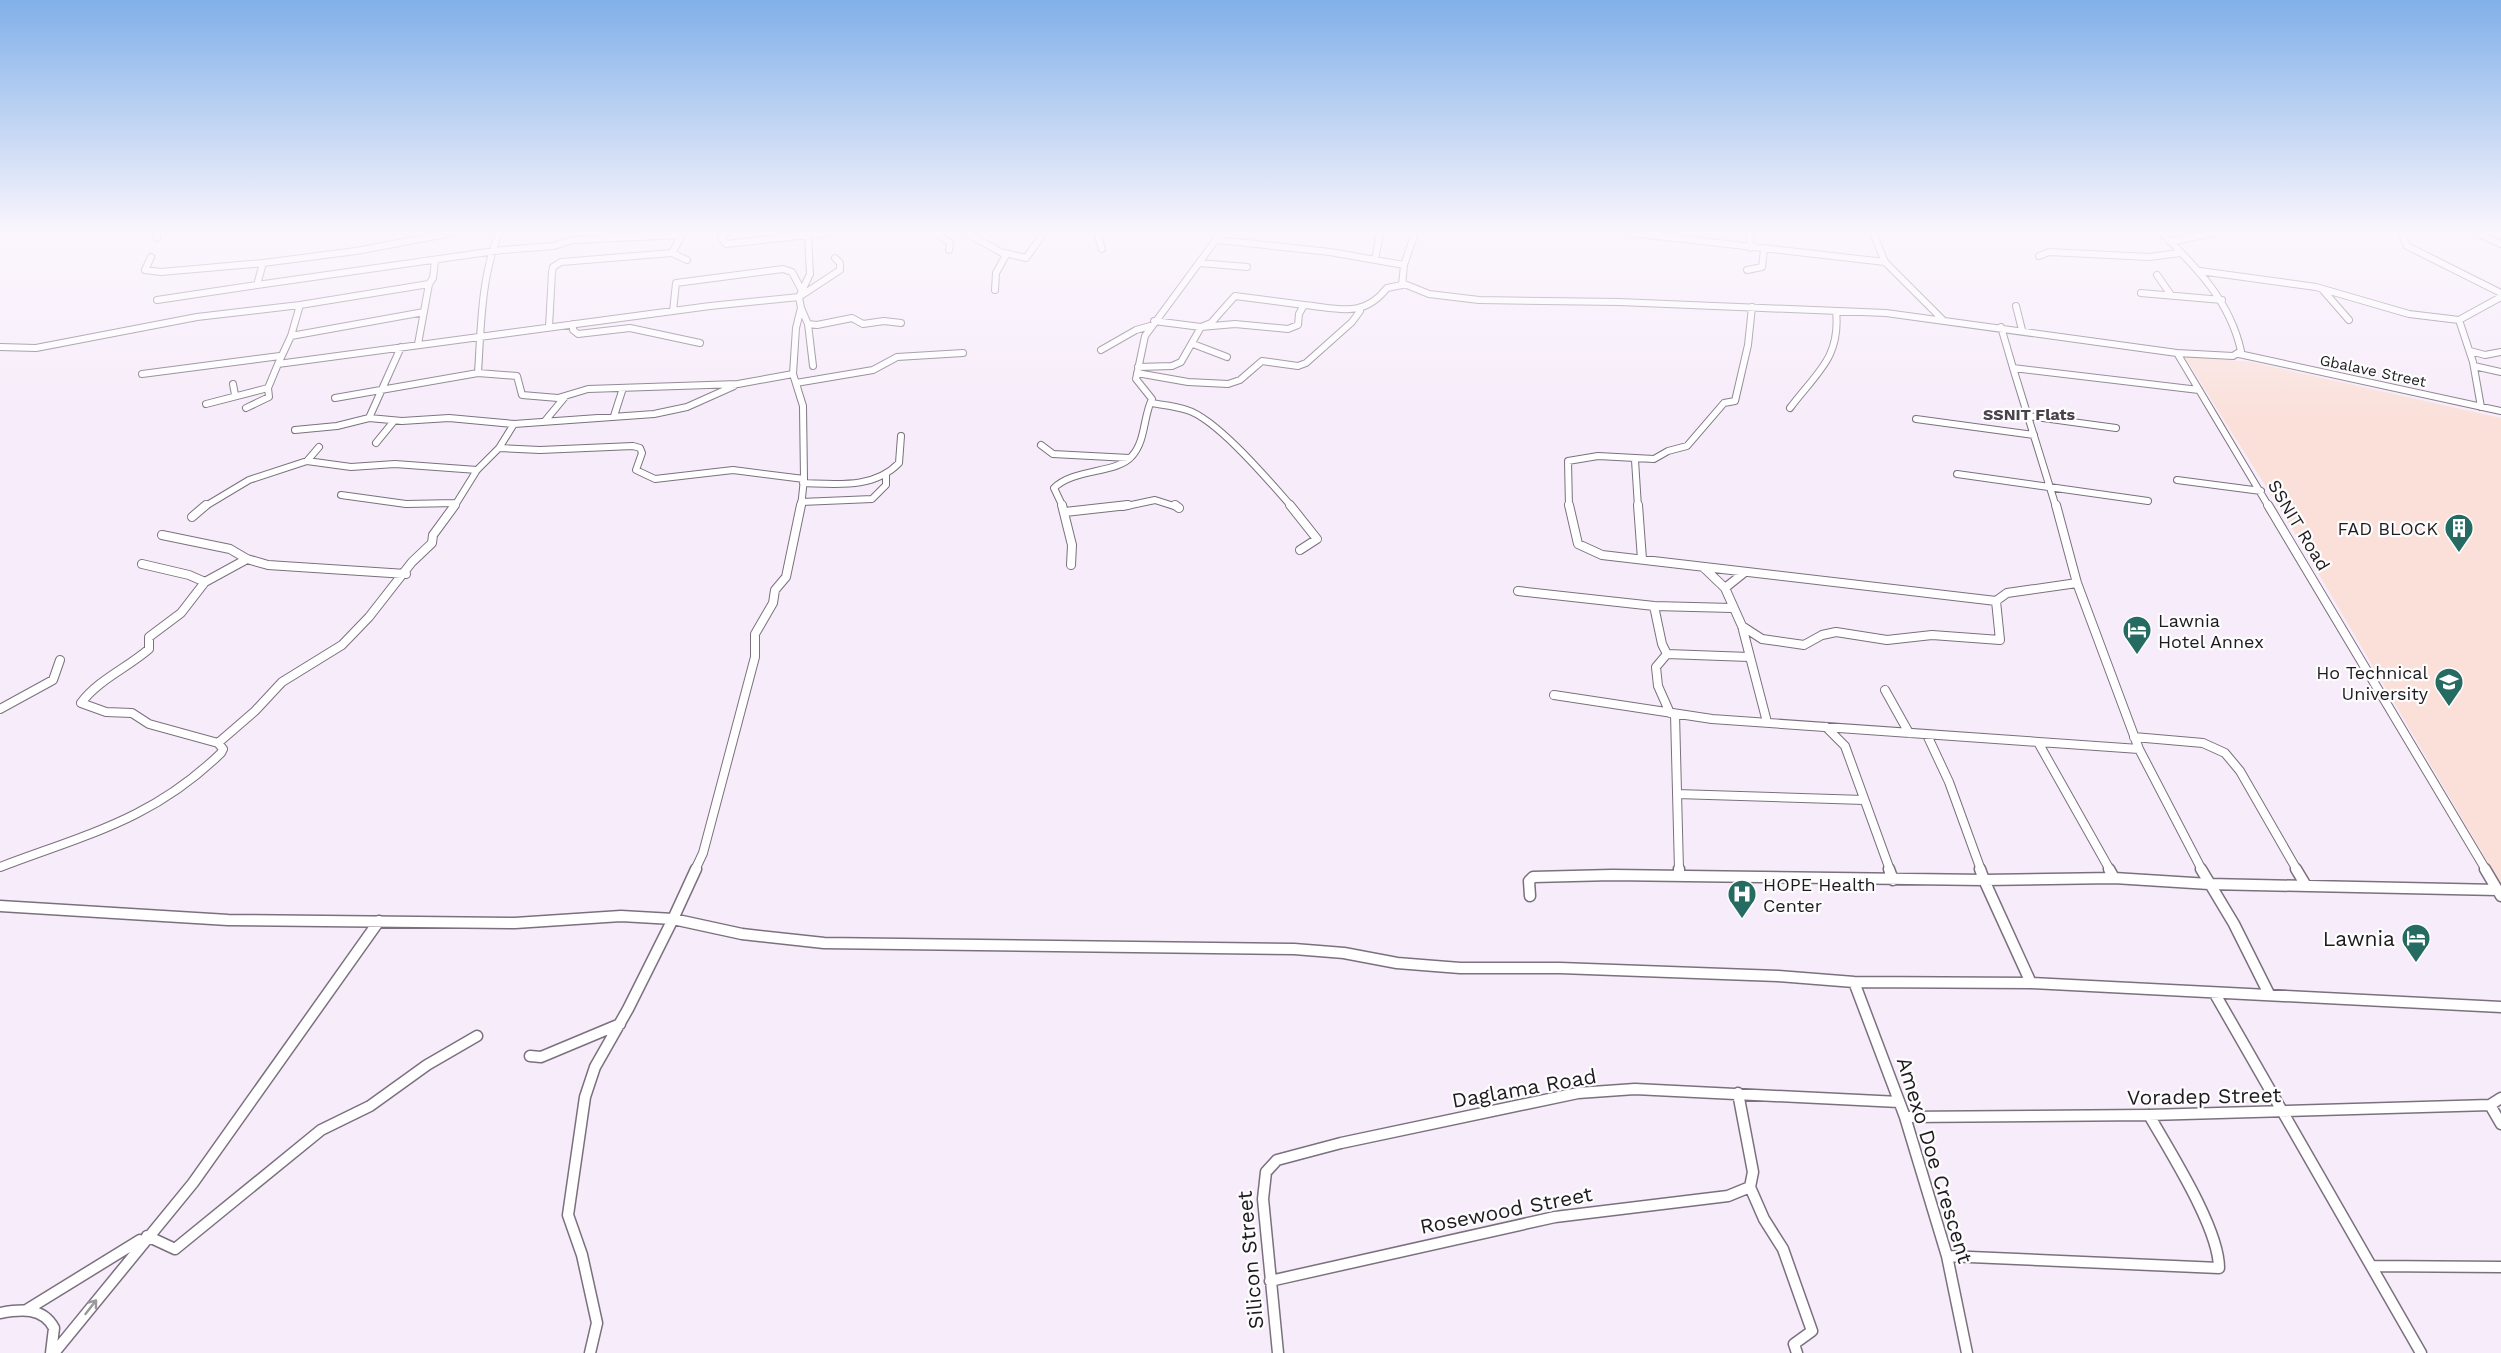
<svg xmlns="http://www.w3.org/2000/svg" width="2501" height="1353" viewBox="0 0 2501 1353" font-family="'Work Sans',sans-serif">
  <style>
    .education { fill: #fae0d9 }
    .lines { fill: none; stroke-linecap: round; stroke-linejoin: round }
    .minor-far2-casing { stroke: #7b717e; stroke-width: 8 }
    .minor-far1-casing { stroke: #7b717e; stroke-width: 10 }
    .minor-casing { stroke: #7b717e; stroke-width: 13 }
    .minor-far2 { stroke: #fff; stroke-width: 6 }
    .minor-far1 { stroke: #fff; stroke-width: 8 }
    .minor { stroke: #fff; stroke-width: 10 }
    .oneway { stroke: #9a989a }
    .labels { text-anchor: middle; dominant-baseline: central; stroke-width: 4.5; stroke-linejoin: round; paint-order: stroke }
    .far-street-label { font-size: 15px; fill: #1e1a1f; stroke: #fdfdfd }
    .far-neighbourhood-label { font-size: 16px; font-weight: bold; fill: #4a424d; stroke: #fdfdfd }
    .street-label { font-size: 18px; fill: #1e1a1f; stroke: #fdfdfd }
    .poi-label { font-size: 18px; fill: #1e1a1f; stroke: #fdfdfd; text-anchor: end }
    .near-poi-label { font-size: 21px; fill: #1e1a1f; stroke: #fdfdfd; text-anchor: end }
    .near-street-label { font-size: 21px; fill: #1e1a1f; stroke: #fdfdfd }
  </style>
  <rect width="100%" height="100%" fill="#f7ecfa"/>
  <path class="education" d="M2184 356 2251 362 2501 418V885L2293 530Z"/>
  <g class="lines">
    <g class="minor-far2-casing">
      <path id="minor-far2" d="M156 233 157 238
        M499 233C481 277 481 326 478 373L517 376 522 395 558 398 588 389 738 384 793 374
        M683 233 672 253 687 260
        M727 233 721 237 726 244 827 233
        M936 233 950 243 949 250
        M966 233 1006 255 996 273 995 290
        M1097 233 1102 249
        M1630 233 1885 262
        M1750 233V248
        M1873 233 1885 262 1943 320
        M2162 233C2197 268 2230 301 2241 351L2233 356 2177 353 2269 507
        M2405 233 2403 237 2407 246 2501 293
        M2477 233 2501 244
        M1217 240 1330 252 1404 265
        M2170 242 2214 233
        M1005 253 1026 258 1044 233
        M2039 256 2049 252 2149 257 2180 253
        M151 257 145 270 161 272 263 263 257 285 502 250 554 246 573 240 682 235
        M1375 260 1380 233
        M435 261 433 278 429 284 300 305 291 336 278 364 710 306 799 297 840 270V263L835 258
        M263 263 356 251 452 233
        M1200 263 1247 267
        M1747 270 1762 267 1764 250
        M2200 271 2316 287 2409 314 2459 320
        M2157 275 2171 295
        M1402 283 1429 294 1479 300 1619 302 1886 313 2177 353
        M2322 289 2349 320
        M2141 293 2222 300
        M157 300 257 285
        M2016 306 2022 330
        M801 308 808 324 813 366
        M673 311 676 283 783 269 792 272 801 289
        M1154 321 1201 327 1235 324 1288 329 1298 325 1299 314 1304 305C1338 308 1363 319 1387 288L1402 285 1404 265 1415 233
        M573 324V330L578 334 630 328 700 343
        M808 324 817 325 852 318 863 324 884 321 901 323
        M549 327 552 272 553 267 561 262 672 253
        M2001 327 2013 368
        M291 336 424 312
        M418 344 429 284
        M1193 344 1227 357
        M0 347 36 348 197 317 300 305
        M401 347 369 418 402 421 449 418 514 424 654 414 687 407 734 386
        M1101 350 1136 330 1150 326
        M2470 351 2485 355 2501 352
        M2239 354 2501 411
        M2474 366 2501 372
        M1138 367 1172 366 1181 362 1201 327 1211 323 1235 296 1304 305
        M1137 373 1188 382 1228 384 1240 380 1262 361 1298 366 1306 363 1352 322 1360 311
        M142 374 280 356
        M796 383 873 370 897 357 963 353
        M233 384 235 395
        M335 398 478 373
        M1151 403C1163 405 1176 406 1187 410 1217 419 1270 482 1292 507
        M206 404 268 388
        M2481 407 2473 362 2459 320 2501 297
        M246 408 269 397 268 388 278 364
        M1790 408C1816 373 1841 358 1836 311
        M614 416 623 388
        M2028 416 2116 428
        M1916 419 2034 435
        M545 421 564 398
        M295 430 337 426 369 418
        M376 443 394 421
        M1041 445 1053 454 1129 458
        M499 448 540 450 633 446 640 448 642 453 636 470 655 479 733 470 804 479
        M1635 460 1638 507
        M307 461 319 447
        M1957 474 2148 501
        M2177 480 2261 491
        M803 483C837 484 874 489 899 463L901 436
        M341 495 406 504 456 503
        M801 502 872 499 886 485V475
        M204 507 249 480 307 461 351 467 395 464 477 470
        M454 507 477 470 499 448 514 424
        M801 507 804 479 803 406 793 374 796 328 801 308 799 297 810 274 808 236
        M1063 507 1054 488C1074 468 1117 474 1132 456 1146 440 1143 417 1152 399L1136 379 1145 336 1221 233
        M1122 507 1155 500 1177 507
        M1569 507 1568 461 1598 456 1654 459 1668 451 1687 446 1724 403 1735 401 1748 345 1752 307
        M2056 507 2013 368 2199 390"/>
    </g>
    <g class="minor-far1-casing">
      <path id="minor-far1" d="M1062 505 1072 545 1071 565
        M1175 505 1179 508
        M1290 505 1317 539 1300 550
        M1569 505 1578 544 1602 555 1996 601 2007 593 2077 583
        M1638 505 1642 559
        M2056 505 2077 583 2139 749 2202 870
        M2268 505 2486 870
        M1065 512 1128 505
        M192 517 206 505
        M162 535 230 549 247 559 268 565 406 574
        M142 564 189 575 205 582 247 559
        M1703 567 1725 588
        M1745 572 1725 588 1742 626 1767 722
        M1518 591 1654 606 1732 608
        M1654 606 1662 644 1667 654
        M1742 626 1762 639 1804 645 1822 635 1836 632 1887 640 1932 635 2000 640 1996 601
        M1885 690 1909 733
        M1554 695 1712 719 2139 749
        M0 709 53 680 60 660
        M1670 713 1658 686 1656 667 1667 654 1749 657
        M1675 714 1679 870
        M1826 727 1845 746 1890 870
        M1927 735 1949 782 1981 870
        M2134 737 2203 743 2225 753 2240 771 2297 870
        M218 743 255 711 282 682 342 645 369 617 412 562 432 543 433 535 455 505
        M2039 744 2110 870
        M1677 794 1864 800
        M0 867C87 834 152 820 221 753L223 749 218 743 149 724 132 713 106 712 81 703C98 680 127 668 149 649V637L181 613 205 582
        M695 870 703 853 755 657V634L773 603 775 590 786 577 801 505"/>
    </g>
    <g class="minor-casing">
      <path id="minor" d="M1679 869V876
        M1889 869 1893 880
        M2109 869 2114 878
        M2201 869 2234 924 2269 994
        M2296 869 2305 884
        M2485 869 2501 896
        M1530 896 1529 881 1533 877 1612 875 1984 880 1980 869
        M0 906 228 920 515 923 621 916 673 919 696 869
        M1854 982 1905 1117 1947 1256 1967 1353
        M2031 983 1984 880 2114 878 2209 884 2498 890
        M2215 994 2421 1353
        M530 1056 541 1057 620 1024
        M1738 1093 1753 1172 1750 1187 1764 1219 1783 1249 1812 1331 1794 1344 1797 1353
        M2490 1105 2501 1124
        M1905 1117 2149 1115 2490 1105 2501 1098
        M147 1236 175 1249 321 1130 370 1106 427 1065 477 1036
        M1947 1256 2219 1268C2219 1228 2170 1152 2149 1115
        M2372 1266 2501 1267
        M1270 1281 1555 1217 1728 1196 1750 1187
        M28 1309 140 1240
        M0 1313C21 1309 43 1307 54 1328L51 1353
        M54 1353 193 1183 379 921
        M590 1353 597 1323 582 1255 568 1215 585 1097 595 1067 628 1009 673 919 742 934 824 943 1294 949 1344 953 1397 963 1460 968H1560L1778 976 1854 982 2031 983 2501 1007
        M1278 1353 1263 1199 1266 1172 1277 1160 1341 1143 1578 1093 1635 1089 1899 1102"/>
    </g>
    <use href="#minor-far2" class="minor-far2"/>
    <use href="#minor-far1" class="minor-far1"/>
    <use href="#minor" class="minor"/>
  </g>
  <defs><path id="oneway-shaft" d="M-6 0H5M1.5-3L5.5 0L1.5 3" fill="none" stroke-width="1.6" stroke-linecap="round" stroke-linejoin="round" transform="scale(1.5)"/></defs>
  <use class="oneway" href="#oneway-shaft" transform="translate(91 1307) rotate(-52)"/>
  <linearGradient id="sky" x2="0" y2="1"><stop stop-color="#81b0e9"/><stop offset="0.55" stop-color="#fbf6fd"/><stop offset="1" stop-color="#fbf6fd" stop-opacity="0"/></linearGradient>
  <rect width="2501" height="422" fill="url(#sky)"/>
  <defs>
    <g id="building-pin" transform="scale(1.5)"><path d="M0 17L-7.5 6A9.5 9.5 0 1 1 7.5 6Z" fill="#256b61" stroke="#fdfdfd"/><path d="M-4-6H4V6H1V3H-1V6H-4ZM-2.5-4.3h1.7v1.8h-1.7ZM.8-4.3h1.7v1.8H.8ZM-2.5-1h1.7V.8h-1.7ZM.8-1h1.7V.8H.8Z" fill="#fff"/></g>
    <g id="hotel-pin" transform="scale(1.5)"><path d="M0 17L-7.5 6A9.5 9.5 0 1 1 7.5 6Z" fill="#256b61" stroke="#fdfdfd"/><path d="M-6-4.5h1.5V1H6V5H4.5V3h-9V5H-6ZM-4 0a1.8 1.8 0 1 1 3.6 0ZM.5 0V-2.5h3Q6-2.5 6 0Z" fill="#fff"/></g>
    <g id="school-pin" transform="scale(1.5)"><path d="M0 17L-7.5 6A9.5 9.5 0 1 1 7.5 6Z" fill="#256b61" stroke="#fdfdfd"/><path d="M0-5L7-2L0 1L-7-2ZM-4 1L0 2.5L4 1V4Q0 6-4 4Z" fill="#fff"/></g>
    <g id="hospital-pin" transform="scale(1.5)"><path d="M0 17L-7.5 6A9.5 9.5 0 1 1 7.5 6Z" fill="#256b61" stroke="#fdfdfd"/><path d="M-5-5h3v3.5h4V-5h3V5h-3V1.5h-4V5h-3Z" fill="#fff"/></g>
  </defs>
  <g fill-rule="evenodd">
    <use href="#building-pin" x="2459" y="528"/>
    <use href="#hotel-pin" x="2137" y="630"/>
    <use href="#school-pin" x="2449" y="682"/>
    <use href="#hospital-pin" x="1742" y="894"/>
    <use href="#hotel-pin" x="2416" y="938"/>
  </g>
  <g class="labels">
    <g class="far-street-label">
      <text transform="translate(2373 371) rotate(12)">Gbalave Street</text>
    </g>
    <g class="far-neighbourhood-label">
      <text x="2029" y="414">SSNIT Flats</text>
    </g>
    <g class="street-label">
      <text transform="translate(2299 525) rotate(59)">SSNIT Road</text>
    </g>
    <g class="poi-label">
      <text x="2438" y="528">FAD BLOCK</text>
      <text x="2158" y="620" text-anchor="start">Lawnia<tspan x="2158" dy="21">Hotel Annex</tspan></text>
      <text x="2428" y="672">Ho Technical<tspan x="2428" dy="21">University</tspan></text>
      <text x="1763" y="884" text-anchor="start">HOPE Health<tspan x="1763" dy="21">Center</tspan></text>
    </g>
    <g class="near-poi-label">
      <text x="2395" y="938">Lawnia</text>
    </g>
    <g class="near-street-label">
      <text transform="translate(1524 1088) rotate(-10)">Daglama Road</text>
      <text transform="translate(2204 1096) rotate(-1)">Voradep Street</text>
      <text transform="translate(1935 1160) rotate(73)">Amexo Doe Crescent</text>
      <text transform="translate(1506 1210) rotate(-11)">Rosewood Street</text>
      <text transform="translate(1250 1260) rotate(-95)">Silicon Street</text>
    </g>
  </g>
</svg>
